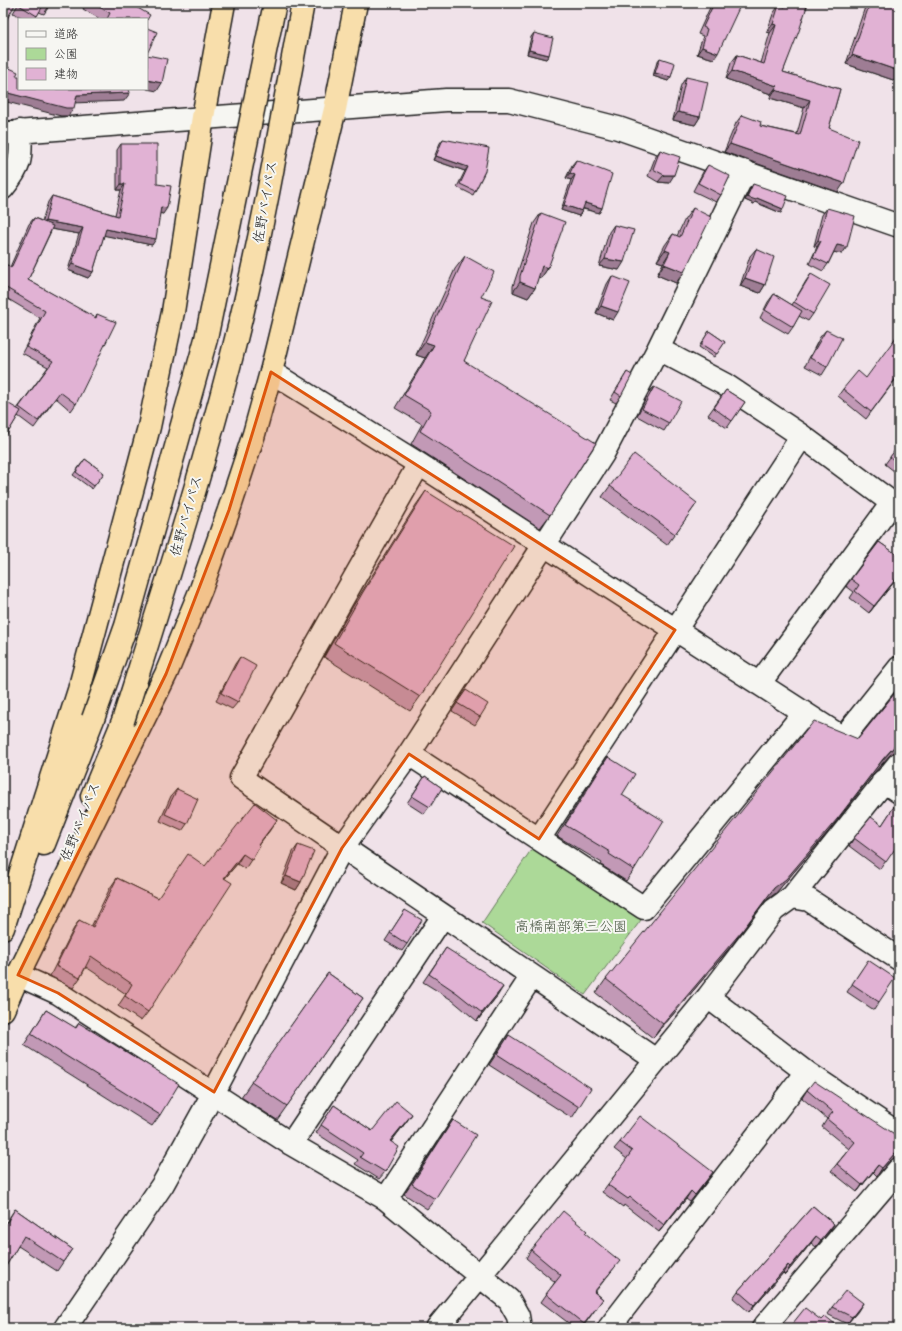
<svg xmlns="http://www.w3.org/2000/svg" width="902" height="1331" viewBox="0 0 902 1331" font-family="'Indie Flower','Klee One',sans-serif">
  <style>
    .green { fill: #acd998; stroke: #647a5a }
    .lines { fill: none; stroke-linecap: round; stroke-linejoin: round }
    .minor-casing { stroke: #1c1c1c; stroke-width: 25 }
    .highway-casing { stroke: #1c1c1c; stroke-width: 25 }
    .minor { stroke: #f6f6f2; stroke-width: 22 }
    .highway { stroke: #f8deab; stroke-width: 22 }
    .highway-bridge-casing { stroke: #1c1c1c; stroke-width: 25; stroke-linecap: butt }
    .highway-bridge { stroke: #f8deab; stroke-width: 22 }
    .wall { fill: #c299b6; stroke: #1c1c1c }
    .shaded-wall { fill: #9e7d94; stroke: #1c1c1c }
    .building { fill: #e1b2d4; stroke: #1c1c1c }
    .marked { fill: #de560d; fill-opacity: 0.2; stroke: #de560d; stroke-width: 3; stroke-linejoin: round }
    .labels { text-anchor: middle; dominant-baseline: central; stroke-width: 4; stroke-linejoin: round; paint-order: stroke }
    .street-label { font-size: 14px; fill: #1c1c1c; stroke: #f6f6f2 }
    .park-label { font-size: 14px; fill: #475541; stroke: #f6f6f2 }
  </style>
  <rect width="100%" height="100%" fill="#f0e2e9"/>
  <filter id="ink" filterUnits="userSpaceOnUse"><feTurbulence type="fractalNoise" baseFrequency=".025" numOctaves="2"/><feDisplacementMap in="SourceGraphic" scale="8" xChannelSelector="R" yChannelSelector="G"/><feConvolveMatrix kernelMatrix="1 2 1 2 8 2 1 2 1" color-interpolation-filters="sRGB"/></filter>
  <g filter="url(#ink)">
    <path class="green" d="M533 847 644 916 585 995 482 923Z"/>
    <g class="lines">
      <g class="minor-casing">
        <path id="minor" d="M3 133 446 100H509L618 128 899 226
          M3 188C21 166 22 159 20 131
          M658 349 724 384 802 436 899 508
          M271 372 419 464 843 738 899 668
          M419 464 241 778 656 1060
          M759 684 892 503
          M409 754 644 908 804 713
          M883 781 899 792
          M539 839 802 436
          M792 897 899 763
          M18 975 58 993 291 1144 386 1199 509 1300 518 1316 520 1328
          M708 997 809 1074 899 1134
          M291 1144 443 916
          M386 1199 532 976
          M65 1328 163 1184 214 1092 342 848 409 754 603 454 658 349 745 171
          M437 1328 708 997 774 910 792 897 809 900 899 959
          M609 1328 806 1072
          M763 1328 899 1169"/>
      </g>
      <g class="highway-casing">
        <path id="highway" d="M92 796 123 721
          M44 844 93 719
          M3 928 79 690 149 427 173 312 203 117 224 3
          M18 975 166 674 201 589 229 510 254 434 271 372 335 109 356 3
          M3 1010 24 963"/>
      </g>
      <use href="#minor" class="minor"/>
      <use href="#highway" class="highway"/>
      <g class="highway-bridge-casing">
        <path id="highway-bridge" d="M93 719 126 626 206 339 275 3
          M123 721C163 594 204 468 236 339 264 228 282 115 303 3"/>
      </g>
      <use href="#highway-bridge" class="highway-bridge"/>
    </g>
    <path class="wall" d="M19 3H51L44 14 39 12 35 19H25L13 13Z
      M86 3H129L147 19H100L83 9Z
      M712 3H727L714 59 697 54 703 36 698 34Z
      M783 3H808L783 72 840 89 829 128 838 192 724 152 736 123 742 115 760 126 797 134 804 108 770 98 771 94 726 79 731 63 737 55 761 63 770 33 767 32 773 14 779 5 782 6Z
      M868 3H889L899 6V82L846 64 865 7Z
      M534 33 549 55 546 59 527 54 531 37Z
      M660 58 668 81 653 76 657 62Z
      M686 77 700 117 695 125 673 120 681 85Z
      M443 139 485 171 473 195 457 187 465 171 433 160 440 143Z
      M121 144 157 184 163 214 160 213 152 245 104 235 93 272 88 278 68 270 79 234 52 229 28 280 95 318 97 314 76 404 71 411 56 398 34 428 18 416 4 439 3 438V403L17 409 48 367 22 353 40 318 3 296V262L10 267 29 224 34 218 42 221 48 202 52 196 115 215 121 190H117V150Z
      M660 150 669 183 658 182 648 176 655 158Z
      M576 160 602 208 599 213 583 209 579 216 561 210 571 180 566 178 572 165Z
      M708 165 721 195 716 202 693 191 703 172Z
      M753 184 781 213 755 202 754 204 745 200Z
      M693 208 684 272 676 283 657 275 663 263 657 261 665 245 673 234 677 236 685 219Z
      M827 208 842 254 834 252 828 264 823 271 809 264 817 247 814 246 822 215Z
      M541 213 548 268 541 278 538 277 535 288 528 298 513 292V286L534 223Z
      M614 225 619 270 599 266 609 232Z
      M756 249 765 285 760 293 740 286 750 256Z
      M465 256 481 297 464 361 550 515 540 528 411 444 422 424 395 408 425 358 416 355 455 269Z
      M811 274 813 314 808 321 799 316 793 327 788 334 760 318 768 302 774 294 792 305 806 281Z
      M612 276 613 320 596 313 607 284Z
      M899 287V294L896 293Z
      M826 330 827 367 822 375 805 366 820 337Z
      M709 331 725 342 714 357 699 347Z
      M627 372 621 396 616 403 610 400Z
      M899 375 866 419 838 396 843 389 866 378Z
      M654 387 669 423 664 431 637 416 648 394Z
      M726 390 745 402 727 428 708 415Z
      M899 445V475L885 464Z
      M85 459 104 473 92 489 73 475Z
      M610 486 697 503 667 545 602 497Z
      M426 491 420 697 410 711 324 657 353 606 416 505Z
      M879 542 899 556V576L869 613 850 598 854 592 846 586Z
      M240 657 238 702 232 709 216 701 235 664Z
      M899 688V748L897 751 890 755 873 774 828 832 776 893 764 902 732 945 653 1038 596 993 606 979 858 739Z
      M466 690 480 717 475 725 452 711Z
      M608 757 622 795 634 870 626 881 601 865 602 863 557 836 600 768Z
      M425 776 442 788 424 814 407 803Z
      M177 789 187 824 182 831 160 821 171 796Z
      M899 799V843L880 869 849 846 854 838 882 825Z
      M270 830 258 845 260 846 245 869 237 864 224 879 148 1012 141 1021 118 1006 126 994 86 967 80 978 73 988 50 976 73 930 79 920 91 927 110 888 117 878 158 898 205 866Z
      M298 845 301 882 296 890 281 883 293 852Z
      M405 910 407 944 402 951 385 941Z
      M446 948 498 995 477 1021 452 1000 423 982Z
      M863 968 879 1002 874 1010 847 992Z
      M328 973 363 998 277 1120 241 1097Z
      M46 1010 75 1028 79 1023 160 1115 152 1126 24 1045Z
      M509 1035 579 1107 572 1118 489 1065Z
      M807 1090 899 1137V1154L890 1161 877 1176 873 1172 857 1192 831 1171 849 1149 822 1127 827 1119 802 1098Z
      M334 1105 372 1131 407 1121 391 1142 385 1172 379 1179 355 1164 358 1160 316 1133Z
      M453 1120 435 1199 427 1209 404 1194Z
      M620 1142 708 1179 690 1202 686 1199 659 1232 624 1205 623 1207 602 1192 627 1159 614 1149Z
      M813 1206 834 1224 829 1232 816 1247 811 1243 785 1275 783 1273 749 1312 733 1298 738 1291Z
      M15 1209 72 1249 57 1271 18 1246 3 1271V1227Z
      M585 1233 614 1268 595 1292 603 1299 582 1328H575L541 1302 555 1282 526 1258 531 1250Z
      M832 1307 858 1311 847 1324 827 1314Z
      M899 1316V1328H892Z"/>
    <path class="shaded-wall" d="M773 24 776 25 770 33 767 32Z
      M702 47 718 53 714 59 697 54Z
      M529 50 549 55 546 59 527 54Z
      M852 55 899 71V82L846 64Z
      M732 71 777 86 771 94 726 79Z
      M655 73 671 77 668 81 653 76Z
      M147 80 162 83 157 91 147 89Z
      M775 90 810 100 804 108 770 98Z
      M3 93H8L74 108 68 116H61L3 101Z
      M130 93 124 101 72 103 77 95Z
      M678 112 700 117 695 125 673 120Z
      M730 144 844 183 838 192 724 152Z
      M436 156 468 167 465 171 433 160Z
      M899 171V175L896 174Z
      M570 173 575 175 571 180 566 178Z
      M664 175H674L669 183 658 182Z
      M121 184H125L121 190H117Z
      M747 197 757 198 783 209 781 213 755 202 754 204 745 200Z
      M585 203 602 208 599 213 581 208Z
      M564 205 582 211 579 216 561 210Z
      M161 207 167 208 163 214 157 213Z
      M45 221 83 228 79 234 40 227Z
      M106 229 156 239 152 245 102 235Z
      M818 240 821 241 817 247 814 246Z
      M837 245 847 247 842 254 833 252Z
      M665 250 670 252 663 263 657 261Z
      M605 259 624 262 619 270 599 266Z
      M72 264 93 272 88 278 68 270Z
      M664 264 684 272 676 283 657 275Z
      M542 266 548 268 541 278 535 276Z
      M745 278 765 285 760 293 740 286Z
      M520 282 535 288 528 298 513 292Z
      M601 306 618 312 613 320 596 313Z
      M425 342 434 345 425 358 416 355Z
      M899 575V576L869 613 874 606Z
      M899 741V748L897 751 890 755 873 774 828 832 776 893 764 902 732 945 653 1038 663 1024 774 888Z
      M277 820 270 830 251 855 258 845Z
      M243 854 237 864 217 888 224 878Z
      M286 876 301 882 296 890 281 883Z
      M503 987 498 995 477 1021 482 1013Z
      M412 1114 407 1121 385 1149 390 1141Z
      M899 1150V1154L890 1161 877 1176 882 1168 895 1153Z
      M878 1165 873 1172 857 1192 862 1185Z
      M691 1191 686 1199 659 1232 664 1225Z
      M834 1224 829 1232 816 1247 821 1240Z
      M816 1236 811 1243 785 1275 790 1267Z
      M788 1265 783 1273 749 1312 754 1305Z
      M863 1303 858 1311 847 1324 852 1317Z"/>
    <path class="building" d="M3 3H16L3 26Z
      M20 3H51L49 7 44 4 37 16 19 5Z
      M92 3H129L150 15 147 20V19H107L110 13Z
      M714 3H727L739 8 718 53 702 47 707 29 703 27Z
      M787 3H808L799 31 783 72 840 89 829 128 858 140 844 183 730 144 742 115 761 122 760 126 800 135 810 100 775 90 777 86 732 71 737 55 764 64 776 25 773 24 779 5 785 7Z
      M870 3H889L899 6V71L852 55Z
      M147 28 157 32 147 54Z
      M534 33 553 38 549 55 529 50Z
      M147 55 167 59 162 83 147 80Z
      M660 58 675 63 671 77 655 73Z
      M3 65 18 72 16 76H19V89H129L130 93 77 95 74 108H66L8 93V94L3 93Z
      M686 77 708 82 700 117 678 112Z
      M443 139 489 148 485 171 475 191 460 184 468 167 436 156Z
      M121 144H157V184L171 186 167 208 161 207 156 239 106 229 93 272 72 264 83 228 45 221 52 196 118 216 125 184H121Z
      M660 150 680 157 674 175H664L653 169Z
      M576 160 612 174 602 208 585 203 582 211 564 205 575 175 570 173Z
      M708 165 730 176 721 195 698 183Z
      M753 184 788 196 783 209 757 198 756 200 747 197Z
      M693 208 711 217 684 272 664 264 670 252 665 250 673 234 680 237Z
      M827 208 855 216 847 247 837 245 828 264 813 257 821 241 818 240Z
      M541 213 565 222 548 268 542 266 535 288 520 282V276Z
      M34 218 53 226 28 280 96 318 97 314 116 322 76 404 60 392 38 421 19 407 53 361 26 347 45 311 3 286V262L11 268Z
      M614 225 634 230 624 262 605 259Z
      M756 249 774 257 765 285 745 278Z
      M465 256 494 272 481 297 492 301 464 361 596 443 550 515 420 431 431 411 404 395 434 345 425 342Z
      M811 274 830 285 813 314 794 302Z
      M612 276 630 283 618 312 601 306Z
      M774 294 802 311 793 327 765 310Z
      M826 330 842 338 827 367 810 358Z
      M709 331 725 342 717 354 701 344Z
      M899 333V374L871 412 843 389 858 371 866 378Z
      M627 372 632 375 621 396 615 392Z
      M654 387 681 401 669 423 642 409Z
      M726 390 745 402 732 421 714 408Z
      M4 401 21 411 9 431 3 428V403Z
      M899 445V464L890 457Z
      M634 454 697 503 675 534 610 486Z
      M85 459 104 473 94 486 76 472Z
      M426 491 514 546 420 697 334 643 363 592Z
      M879 542 899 556V575L874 606 855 591 859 585 851 579Z
      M240 657 256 666 238 702 221 693Z
      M899 688V741L883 759 838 818 786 879 774 888 742 931 663 1024 606 979 814 721 858 739Z
      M466 690 488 704 480 717 457 703Z
      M608 757 635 774 622 795 664 821 634 870 609 854 610 852 565 825Z
      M425 776 442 788 430 807 412 796Z
      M177 789 198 799 187 824 165 814Z
      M899 799V843L886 862 854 838 871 817 882 825Z
      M255 803 277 820 258 845 260 846 252 860 243 854 224 878 232 883 148 1012 125 996 132 984 91 956 80 978 56 966 79 920 93 927 117 878 158 898 188 854 205 866Z
      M298 845 314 851 301 882 286 876Z
      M405 910 422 920 407 944 390 933Z
      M446 948 484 972 503 987 482 1013 457 993 429 974Z
      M868 960 895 978 879 1002 852 984Z
      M328 973 363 998 287 1106 251 1082Z
      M46 1010 76 1028 79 1023 179 1084 160 1115 31 1034Z
      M509 1035 591 1088 579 1107 497 1054Z
      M814 1081 899 1137V1150L895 1153 882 1168 878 1165 862 1185 837 1164 855 1142 827 1119 833 1112 807 1090Z
      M396 1101 412 1114 390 1141 399 1147 385 1172 360 1157 363 1153 321 1125 334 1105 372 1131Z
      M640 1116 713 1172 695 1195 691 1191 664 1225 630 1197 628 1199 608 1185 632 1151 620 1142Z
      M453 1120 476 1135 435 1199 412 1184Z
      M813 1206 834 1224 821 1240 816 1236 790 1267 788 1265 754 1305 738 1291Z
      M15 1209 72 1249 63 1262 24 1236 3 1271V1229Z
      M563 1211 587 1231 585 1233 620 1261 594 1292 603 1299 584 1324 546 1294 561 1275 531 1250Z
      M846 1290 863 1303 852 1317 832 1307Z
      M805 1308 821 1320 825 1316 840 1328H789Z
      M899 1318V1328H894Z"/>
  </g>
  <path class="marked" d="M271 372 675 630 539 839 409 754 342 848 214 1092 58 993 18 975 166 674 229 510Z"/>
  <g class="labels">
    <g class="street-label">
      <text transform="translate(266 202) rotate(-80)">佐野バイパス</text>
      <text transform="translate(187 516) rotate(-74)">佐野バイパス</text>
      <text transform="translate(81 822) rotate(-68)">佐野バイパス</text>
    </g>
    <g class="park-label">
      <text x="571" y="927">高橋南部第三公園</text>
    </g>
  </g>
  <rect width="902" height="1331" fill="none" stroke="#f6f6f2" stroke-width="16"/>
  <rect x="8" y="8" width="886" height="1315" fill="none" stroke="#1c1c1c" stroke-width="1.5" filter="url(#ink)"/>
  <rect x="18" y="18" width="130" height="72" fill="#f6f6f2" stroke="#9f9f9c"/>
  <rect x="26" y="31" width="20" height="6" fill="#f6f6f2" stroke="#9f9f9c"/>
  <text x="54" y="38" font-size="12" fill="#1c1c1c">道路</text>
  <rect x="26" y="48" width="20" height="12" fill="#acd998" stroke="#9f9f9c"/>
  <text x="54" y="58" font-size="12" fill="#1c1c1c">公園</text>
  <rect x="26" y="68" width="20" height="12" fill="#e1b2d4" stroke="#9f9f9c"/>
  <text x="54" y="78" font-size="12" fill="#1c1c1c">建物</text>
</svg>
